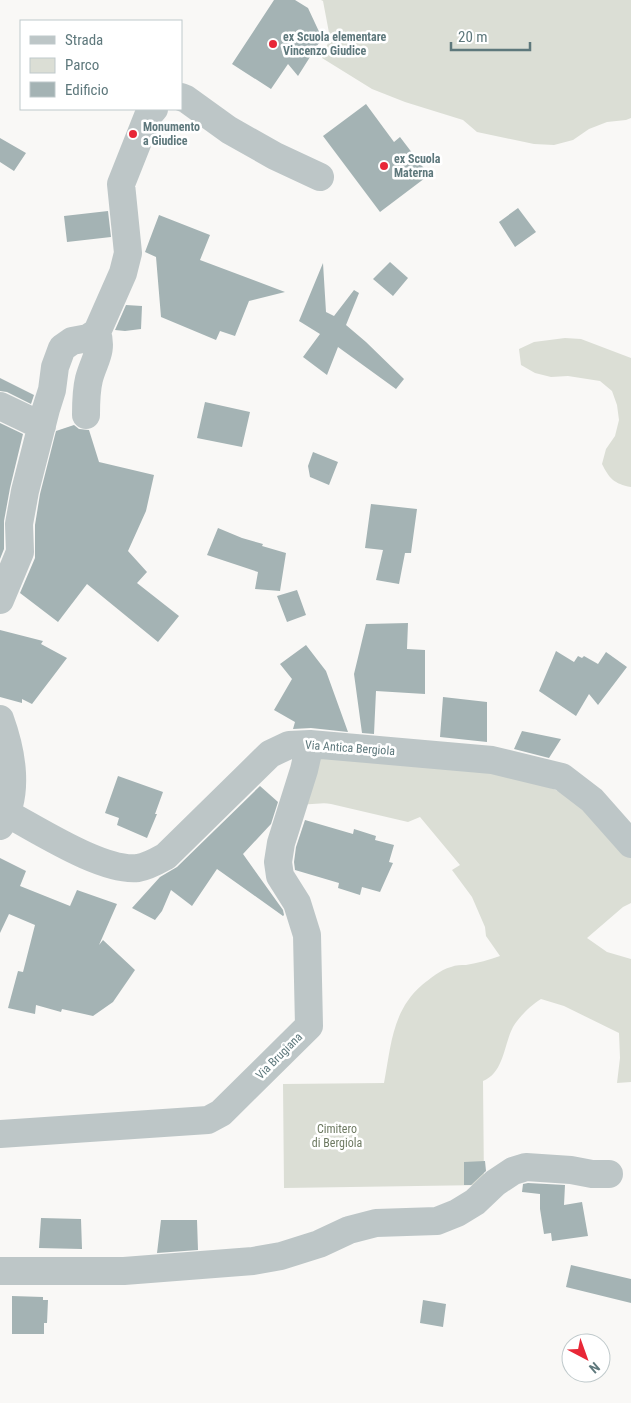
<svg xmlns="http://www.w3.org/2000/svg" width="631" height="1403" viewBox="0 0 631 1403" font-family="'Roboto Condensed',sans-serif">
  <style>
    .green { fill: #dbded5 }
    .building { fill: #a4b3b4 }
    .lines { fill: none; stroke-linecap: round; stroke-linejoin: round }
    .minor { stroke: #bdc6c7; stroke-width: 28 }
    .poi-dot { fill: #e82737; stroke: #fff; stroke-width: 2 }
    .labels { text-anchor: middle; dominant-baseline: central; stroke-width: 5; stroke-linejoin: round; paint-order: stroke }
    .poi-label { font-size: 12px; font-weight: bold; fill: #5e787c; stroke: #fff; text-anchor: start }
    .street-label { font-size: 12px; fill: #5e787c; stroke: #fff }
    .park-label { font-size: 12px; fill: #6e7a62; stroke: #fff }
  </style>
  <rect width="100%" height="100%" fill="#f9f8f6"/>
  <path class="green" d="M321 0H631V118L626 120 607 122 589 129 573 140 554 145 534 144 477 132 463 120 405 102 372 89 322 58 330 38 323 1Z
    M565 338 581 339 631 358V487C614 484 609 478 602 464L606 449 615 436 619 420 617 405 612 391 600 381 568 376 551 377 535 373 521 365 519 349 534 342Z
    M319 752 506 769 558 791 586 806 631 850V903L623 907 587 938 607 952 631 959V1082L617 1083 620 1058 619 1033 564 1006 541 999C531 1005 519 1017 513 1027 504 1044 504 1073 483 1081L484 1185 284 1188 283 1084 384 1083C391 1046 392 1011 422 985 431 978 440 970 451 967 456 965 461 965 466 965 478 963 489 960 500 956L486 936 485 927 472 897 452 870 460 865 420 817 408 822 331 804C322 802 313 805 304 804Z"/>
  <path class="building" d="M274 0H295L308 8 322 38 298 76 288 64 271 89 232 64Z
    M366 104 394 142 400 137 429 175 380 212 323 136Z
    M0 138 26 153 14 171 0 162Z
    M518 208 536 232 515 247 499 222Z
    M108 211 111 237 67 242 64 216Z
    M159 215 210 235 200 260 285 292 249 301 235 336 220 331 216 340 161 317 156 257 145 252Z
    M390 262 408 278 393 296 373 279Z
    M323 263 326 312 334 316 354 290 359 293 346 325 366 342 404 379 396 389 338 347 327 375 303 357 320 334 299 321Z
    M126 305 142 306 141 329 125 331 115 330Z
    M0 378 34 395 31 404 7 392 0 391Z
    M205 402 250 412 242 447 197 438Z
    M0 423 23 434 10 488 4 521V549L0 559Z
    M74 425 79 429 89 430 99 462 154 475 146 511 128 551 147 572 137 583 179 616 158 642 87 584 58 622 20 593 35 558V525L40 494 56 431Z
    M313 452 338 462 329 485 310 477 308 466Z
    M371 504 417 509 411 553H405L399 584 376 580 383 550 365 548Z
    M218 528 242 538 263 544 262 546 286 553 280 591 255 589 258 572 207 555Z
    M297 590 306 615 287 622 277 596Z
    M408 623 407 649 425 650V694L376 691 374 734 362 733 354 674 366 624Z
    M0 630 43 641 41 644 67 658 32 704 22 699V703L0 697Z
    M306 645 326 671 348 732 311 728 293 729 295 722 274 710 292 679 280 664Z
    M556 651 574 662 578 656 582 658 584 656 598 664 606 652 627 667 598 705 589 694 576 716 539 691Z
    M443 697 487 702V742L440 737Z
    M522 731 561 739 549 758 514 749Z
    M118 776 163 792 155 814H157L147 838 117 825 119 818 105 813Z
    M260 786 278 802 271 824 243 854 283 910 284 915 283 916 217 869 192 906 171 890 162 911 155 920 132 908 160 877 177 867Z
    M305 820 353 834 354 829 376 836 375 840 394 845 389 862 393 863 380 892 362 887 360 895 338 888 339 883 295 870 294 862 296 847Z
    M0 858 26 871 20 886 70 906 77 890 117 904 99 945 103 940 135 970 113 1002 93 1016 62 1009 61 1012 36 1005 35 1014 8 1008 18 971 23 972 35 925 9 914 0 933Z
    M485 1161 486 1171 471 1185H464V1162Z
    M528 1183 565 1185 564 1205 582 1202 588 1236 552 1241 551 1233 544 1234 540 1209V1194L522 1192 523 1184Z
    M41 1218 81 1219 82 1249 39 1248Z
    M161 1220H197L198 1250 157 1253Z
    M571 1265 631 1279V1303L566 1287Z
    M12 1296 43 1297V1300H48L47 1323H44V1334H12Z
    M423 1300 446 1304 443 1327 420 1323Z"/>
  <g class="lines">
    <path class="minor" d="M181 97 186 99 229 130 275 156 320 177
      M0 406 42 426
      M86 415C86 402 86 391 89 379 94 360 103 352 97 332
      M0 600 20 552 19 524 25 491 46 409 52 390 55 367 62 348 72 341 88 338 97 332 123 273 128 253 121 184 148 116 154 109
      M0 719C12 752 20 795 0 826
      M0 814H8C40 831 103 872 138 868 149 866 157 861 166 856L270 754 289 745 310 744 492 760 562 777 592 800 631 844
      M0 1134 208 1120 221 1113 309 1026 307 935 297 903 280 876 278 862 281 843 304 770 310 744
      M0 1271H124L253 1261 281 1256 319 1244 349 1230 376 1223 437 1221 457 1213 475 1202 495 1183 513 1171 526 1167 571 1170 592 1174H609"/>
  </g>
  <g class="poi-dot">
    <circle cx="273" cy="44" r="5"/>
    <circle cx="133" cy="134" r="5"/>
    <circle cx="384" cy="166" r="5"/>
  </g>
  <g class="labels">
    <g class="poi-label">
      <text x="283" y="37">ex Scuola elementare<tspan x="283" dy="14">Vincenzo Giudice</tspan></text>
      <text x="143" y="127">Monumento<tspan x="143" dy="14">a Giudice</tspan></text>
      <text x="394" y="159">ex Scuola<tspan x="394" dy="14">Materna</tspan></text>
    </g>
    <g class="street-label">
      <text transform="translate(350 748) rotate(4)">Via Antica Bergiola</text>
      <text transform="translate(279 1056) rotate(-45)">Via Brugiana</text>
    </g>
    <g class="park-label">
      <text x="337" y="1129">Cimitero<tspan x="337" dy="14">di Bergiola</tspan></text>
    </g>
  </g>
  <rect x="20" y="20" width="162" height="90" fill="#ffffff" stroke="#bfc9cb"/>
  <rect x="30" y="36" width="25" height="8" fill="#bdc6c7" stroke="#bfc9cb"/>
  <text x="65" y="45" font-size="15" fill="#5e787c">Strada</text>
  <rect x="30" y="58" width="25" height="15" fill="#dbded5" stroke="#bfc9cb"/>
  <text x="65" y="70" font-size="15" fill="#5e787c">Parco</text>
  <rect x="30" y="82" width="25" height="15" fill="#a4b3b4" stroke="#bfc9cb"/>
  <text x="65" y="95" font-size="15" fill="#5e787c">Edificio</text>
  <g transform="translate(586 1358) rotate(139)"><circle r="24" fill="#ffffff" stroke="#bfc9cb"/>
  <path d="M0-4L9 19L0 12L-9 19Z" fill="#e82737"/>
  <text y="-8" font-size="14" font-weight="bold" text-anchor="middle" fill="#5e787c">N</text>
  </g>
  <path d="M451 42v8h79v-8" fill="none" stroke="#5e787c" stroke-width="2.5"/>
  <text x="458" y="42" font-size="15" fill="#5e787c" stroke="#ffffff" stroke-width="4" paint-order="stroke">20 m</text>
</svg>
